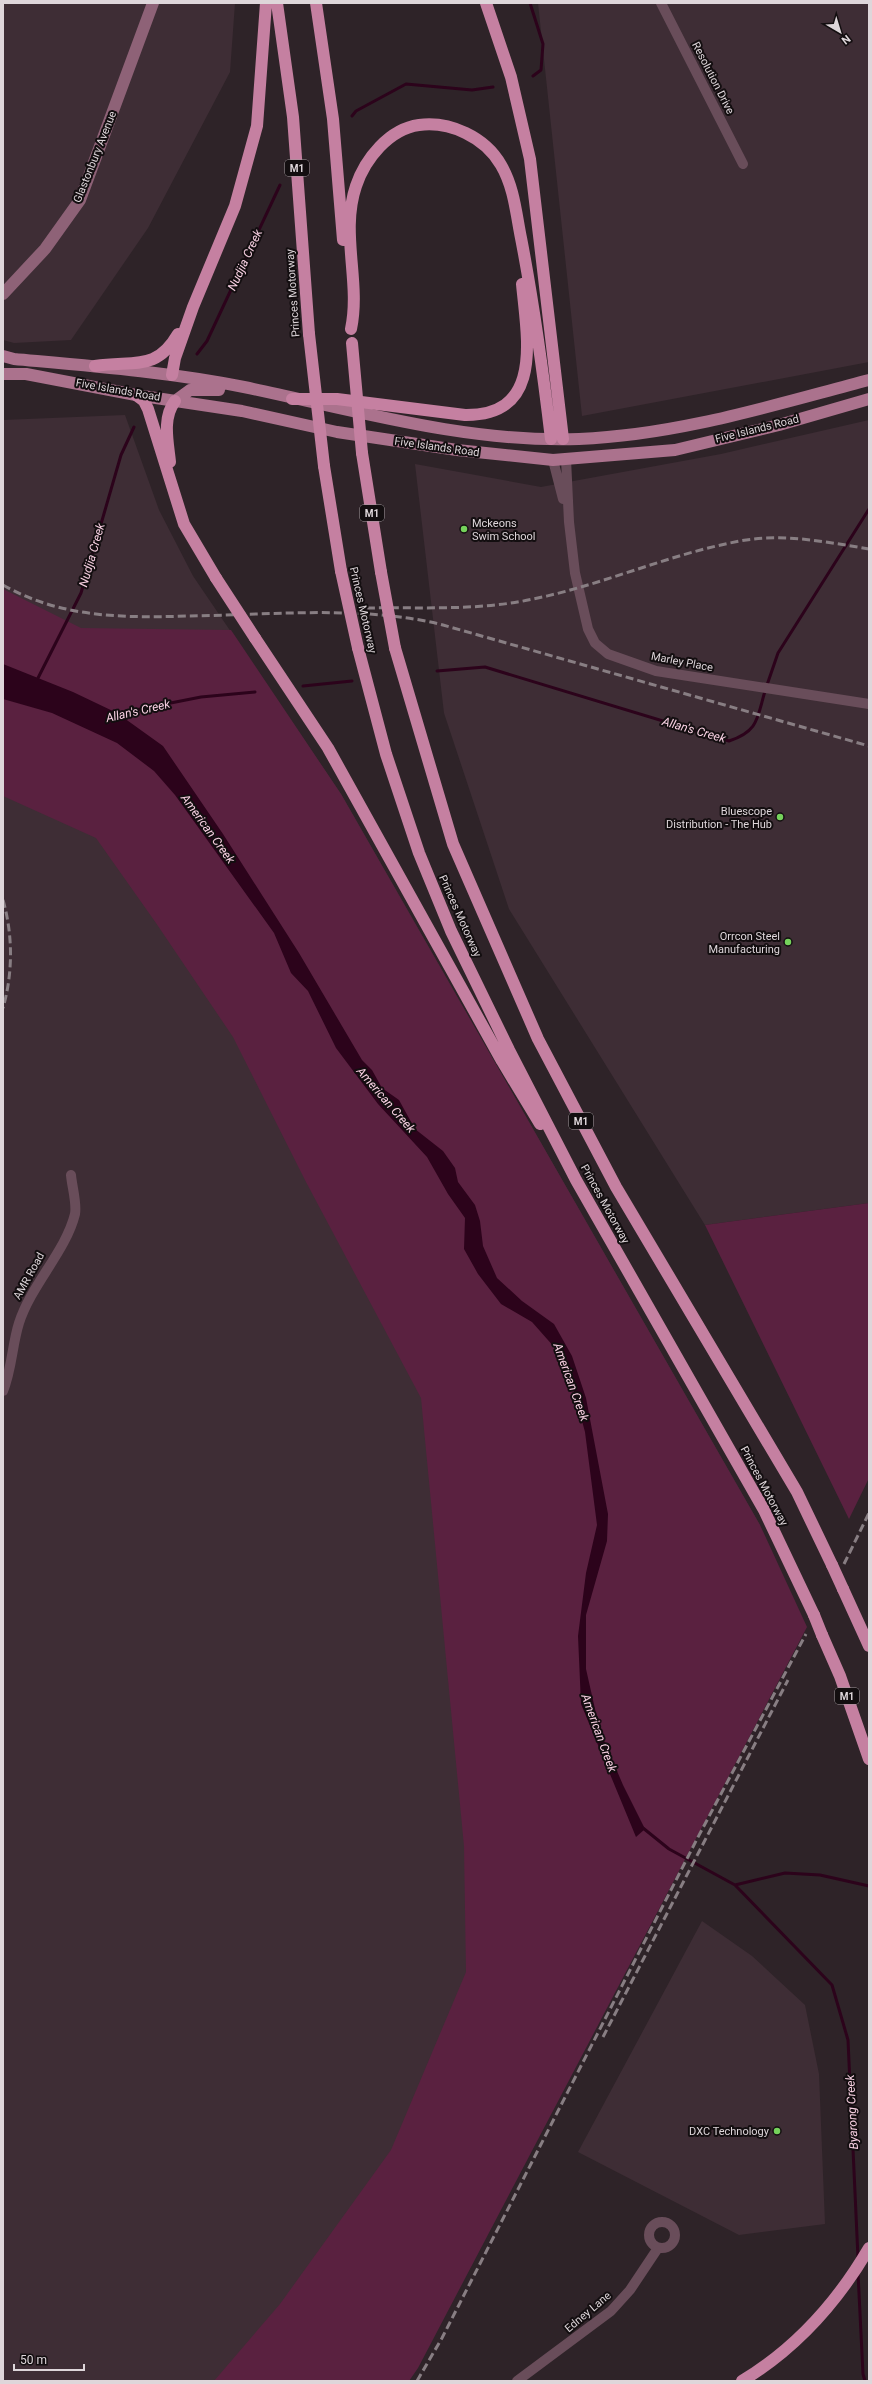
<svg xmlns="http://www.w3.org/2000/svg" width="872" height="2384" viewBox="0 0 872 2384" font-family="Roboto,sans-serif">
  <style>
    .built { fill: #3e2d35 }
    .green { fill: #5a2140 }
    .water { fill: #2c031b }
    .lines { fill: none; stroke-linecap: round; stroke-linejoin: round }
    .stream { stroke: #2c031b; stroke-width: 3 }
    .street { stroke: #694d5a; stroke-width: 10 }
    .secondary { stroke: #8e6277; stroke-width: 12 }
    .primary { stroke: #ab728d; stroke-width: 12 }
    .highway { stroke: #c580a1; stroke-width: 12 }
    .rail { stroke: #887e83; stroke-width: 3; stroke-dasharray: 8 4; stroke-linecap: butt }
    .highway-bridge { stroke: #c580a1; stroke-width: 12 }
    .poi-dot { fill: #75d25b; stroke: #130e10; stroke-width: 1.5 }
    .labels { text-anchor: middle; dominant-baseline: central; stroke-width: 4; stroke-linejoin: round; paint-order: stroke }
    .shield { fill: #130e10; stroke: #a19a9d; stroke-width: 1 }
    .shield-label { font-size: 10px; font-weight: bold; fill: #ded6da }
    .street-label { font-size: 11px; fill: #ded6da; stroke: #130e10 }
    .poi-label { font-size: 11px; fill: #ded6da; stroke: #130e10; text-anchor: end }
    .water-label { font-size: 12px; font-style: italic; fill: #f9d1e3; stroke: #130e10 }
  </style>
  <rect width="100%" height="100%" fill="#2e2328"/>
  <path class="built" d="M3 3H235L230 72 148 228 71 340 14 343 3 340Z
    M538 3H869V362L582 416Z
    M125 415 159 510 193 576 341 794 760 1525 409 2381H3V420Z
    M869 420V1203L705 1225 509 909 444 713 415 464 541 487 721 454Z
    M702 1921 752 1956 805 2005 819 2074 825 2224 739 2235 578 2152Z"/>
  <path class="green" d="M3 589 81 628 231 630 341 794 760 1525 807 1627 418 2368 409 2381H214L280 2304 391 2150 466 1972 464 1846 421 1398 306 1182 233 1037 156 923 96 838 3 796Z
    M869 1203V1478L849 1519 705 1225Z"/>
  <path class="water" d="M3 664 73 692 117 713 163 746 223 834 299 953 362 1060 372 1070 382 1088 399 1100 415 1129 443 1151 455 1168 458 1182 475 1205 480 1221 483 1246 497 1278 522 1301 554 1324 572 1356 586 1398 608 1514 607 1541 586 1615V1669L600 1731 623 1785 645 1829 636 1837 581 1704 578 1636 586 1573 597 1525 585 1432 573 1388 555 1348 532 1322 501 1304 478 1274 464 1249 465 1218 448 1194 427 1157 378 1104 336 1048 308 991 291 973 274 933 175 795 154 771 117 743 52 713 3 699Z"/>
  <g class="lines">
    <path class="stream" d="M530 3 543 44 541 70 533 76
      M352 116 356 111 406 84 472 90 493 87
      M197 354 207 341 280 185
      M437 671 485 667 729 741C759 731 757 718 765 691
      M38 678 81 593 121 455 134 427
      M767 685 778 653 869 509
      M303 686 352 681
      M115 714 201 697 255 692
      M643 1828 669 1849 735 1885 785 1873 820 1875 869 1886
      M735 1885 832 1985 848 2040 858 2258
      M858 2273 863 2374 865 2381"/>
    <path class="street" d="M661 3 743 164
      M566 459 569 522 575 573 588 629 595 643 608 654 656 671 869 704
      M553 460 563 499
      M3 1391C12 1369 12 1345 19 1323 31 1285 66 1251 75 1214 77 1203 72 1187 71 1175
      M649 2235a13 13 0 1 1 26 0a13 13 0 1 1-26 0Z
      M517 2381 611 2311 630 2290 658 2248"/>
    <path class="secondary" d="M3 294 45 249 80 200 153 3"/>
    <path class="primary" d="M3 356 14 359C91 366 168 372 244 387 354 410 466 443 579 439 679 435 773 405 869 380
      M3 374H26L136 395 242 411 337 432 457 450 553 460 675 450 779 425 869 399
      M175 401 190 390H219"/>
    <path class="highway" d="M277 3 293 117 309 334
      M316 3 333 119 343 240
      M486 3 511 77 530 159 563 439
      M351 329C361 282 340 233 356 186 365 159 389 129 419 125 450 121 485 137 501 165 514 187 516 213 521 238 534 305 543 372 551 439
      M95 366C134 360 156 372 178 334
      M172 375 175 358 193 307 235 206 257 126 266 3
      M136 395 144 401 148 409 184 524 216 578
      M292 399H337L465 415C544 416 527 338 522 284
      M362 453 381 572
      M170 462C168 442 162 418 175 401
      M324 466 341 571
      M255 638 328 748 502 1061 540 1124
      M358 648 386 754 419 853 451 931 509 1050 576 1180 764 1510 814 1615
      M395 648 453 844 538 1039 616 1187 797 1492 832 1565
      M843 1589 869 1646
      M822 1635 840 1676 869 1759
      M742 2381C795 2349 838 2301 869 2248"/>
    <path class="rail" d="M3 585C61 618 123 618 188 616 269 615 365 605 443 625L869 746
      M367 608C422 607 479 611 533 599 603 585 669 554 740 541 784 533 826 542 869 549
      M3 900C13 935 13 973 3 1008
      M844 1564 869 1513
      M603 2037 788 1680
      M417 2381 442 2338 697 1839 806 1634"/>
    <path class="highway-bridge" d="M309 334 324 466
      M352 343 362 453
      M341 571 358 648
      M381 572 395 648
      M216 578 255 638
      M832 1565 843 1589
      M814 1615 822 1635"/>
  </g>
  <g class="poi-dot">
    <circle cx="464" cy="529" r="4"/>
    <circle cx="780" cy="817" r="4"/>
    <circle cx="788" cy="942" r="4"/>
    <circle cx="777" cy="2131" r="4"/>
  </g>
  <g class="labels">
    <g class="shield">
      <rect x="285" y="160" width="24" height="16" rx="3"/>
      <rect x="360" y="505" width="24" height="16" rx="3"/>
      <rect x="569" y="1113" width="24" height="16" rx="3"/>
      <rect x="835" y="1688" width="24" height="16" rx="3"/>
    </g>
    <g class="shield-label">
      <text x="297" y="168">M1</text>
      <text x="372" y="513">M1</text>
      <text x="581" y="1121">M1</text>
      <text x="847" y="1696">M1</text>
    </g>
    <g class="street-label">
      <text transform="translate(713 78) rotate(63)">Resolution Drive</text>
      <text transform="translate(95 157) rotate(-68)">Glastonbury Avenue</text>
      <text transform="translate(293 293) rotate(-94)">Princes Motorway</text>
      <text transform="translate(118 390) rotate(10)">Five Islands Road</text>
      <text transform="translate(757 429) rotate(-14)">Five Islands Road</text>
      <text transform="translate(437 447) rotate(8)">Five Islands Road</text>
      <text transform="translate(363 610) rotate(77)">Princes Motorway</text>
      <text transform="translate(682 662) rotate(11)">Marley Place</text>
      <text transform="translate(460 916) rotate(66)">Princes Motorway</text>
      <text transform="translate(605 1204) rotate(61)">Princes Motorway</text>
      <text transform="translate(29 1276) rotate(-61)">AMR Road</text>
      <text transform="translate(764 1486) rotate(62)">Princes Motorway</text>
      <text transform="translate(588 2312) rotate(-40)">Edney Lane</text>
    </g>
    <g class="poi-label">
      <text x="472" y="523" text-anchor="start">Mckeons<tspan x="472" dy="13">Swim School</tspan></text>
      <text x="772" y="811">Bluescope<tspan x="772" dy="13">Distribution - The Hub</tspan></text>
      <text x="780" y="936">Orrcon Steel<tspan x="780" dy="13">Manufacturing</tspan></text>
      <text x="769" y="2131">DXC Technology</text>
    </g>
    <g class="water-label">
      <text transform="translate(245 260) rotate(-65)">Nudjia Creek</text>
      <text transform="translate(92 555) rotate(-74)">Nudjia Creek</text>
      <text transform="translate(138 711) rotate(-13)">Allan's Creek</text>
      <text transform="translate(694 730) rotate(16)">Allan's Creek</text>
      <text transform="translate(208 829) rotate(54)">American Creek</text>
      <text transform="translate(386 1100) rotate(49)">American Creek</text>
      <text transform="translate(571 1382) rotate(70)">American Creek</text>
      <text transform="translate(599 1733) rotate(70)">American Creek</text>
      <text transform="translate(852 2112) rotate(-93)">Byarong Creek</text>
    </g>
  </g>
  <rect width="872" height="2384" fill="none" stroke="#ded6da" stroke-width="8"/>
  <g transform="translate(840 32) rotate(142)" stroke="#130e10" stroke-width="3" paint-order="stroke">
  <path d="M0-3L7 15L0 10L-7 15Z" fill="#ded6da"/>
  <text y="-6" font-size="11" font-weight="bold" text-anchor="middle" fill="#ded6da">N</text>
  </g>
  <path d="M14 2364v6h70v-6" fill="none" stroke="#ded6da" stroke-width="2"/>
  <text x="20" y="2364" font-size="12" fill="#ded6da" stroke="#130e10" stroke-width="3" paint-order="stroke">50 m</text>
</svg>
